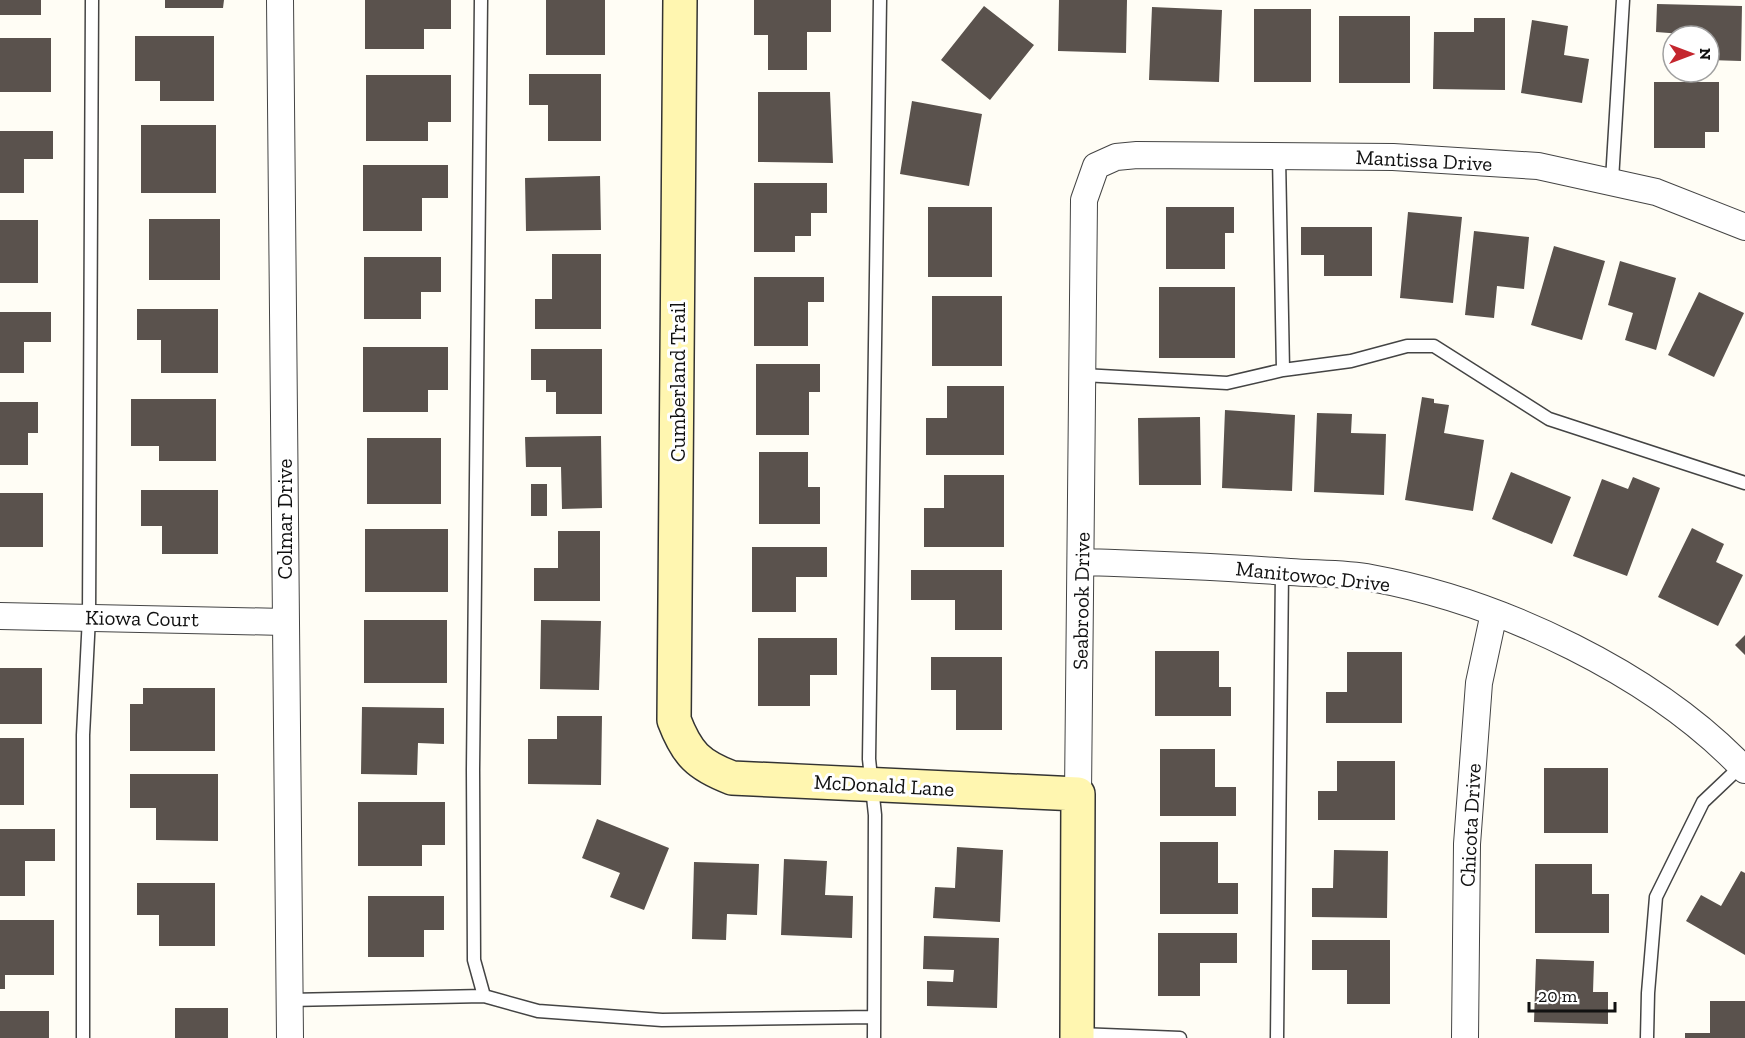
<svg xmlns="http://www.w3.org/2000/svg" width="1745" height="1038" viewBox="0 0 1745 1038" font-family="'Zilla Slab',serif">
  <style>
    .building { fill: #5a524d }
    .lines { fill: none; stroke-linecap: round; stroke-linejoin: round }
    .lane-casing { stroke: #444; stroke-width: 15 }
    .street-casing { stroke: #444; stroke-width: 28 }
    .secondary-casing { stroke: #333; stroke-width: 36 }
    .lane { stroke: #fff; stroke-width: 12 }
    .street { stroke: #fff; stroke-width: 26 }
    .secondary { stroke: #fff6b0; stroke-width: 33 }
    .labels { text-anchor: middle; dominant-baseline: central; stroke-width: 6; stroke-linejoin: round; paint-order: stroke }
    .street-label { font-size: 21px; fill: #111; stroke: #fff }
  </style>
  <rect width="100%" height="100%" fill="#fffdf5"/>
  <path class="building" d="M0 0H41V15H0Z
    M165 0H224L223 8H165Z
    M365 0H451V29H424V49H365Z
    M546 0H605V55H546Z
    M754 0H831V32H807V70H768V35H754Z
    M1059 0H1127L1126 53 1058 51Z
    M1657 4 1742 6 1741 61 1709 60V36L1656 32Z
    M984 6 1034 45 990 100 941 60Z
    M1152 7 1222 10 1219 82 1149 80Z
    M1254 9H1311V82H1254Z
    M1339 16H1410V83H1339Z
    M1474 18H1505V90L1433 89 1434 32H1474Z
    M1532 20 1568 26 1564 55 1589 59 1582 103 1521 93Z
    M135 36H214V101H160V81H135Z
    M0 38H51V92H0Z
    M529 74H601V141H548V105H529Z
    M366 75H451V122H428V141H366Z
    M1654 82H1719V132H1705V148H1654Z
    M758 92H830L833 163 758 162Z
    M912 101 982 114 969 186 900 174Z
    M141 125H216V193H141Z
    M0 131H53V159H24V193H0Z
    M363 165H448V198H422V231H363Z
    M600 176 601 230 526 231 525 178Z
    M754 183H827V213H811V236H795V252H754Z
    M928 207H992V277H928Z
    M1166 207H1234V233H1225V269H1166Z
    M1408 212 1462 217 1453 303 1400 298Z
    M149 219H220V280H149Z
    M0 220H38V283H0Z
    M1301 227H1372V276H1324V255H1301Z
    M1474 231 1529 237 1524 289 1497 286 1494 318 1465 315Z
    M1554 246 1605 261 1582 340 1531 325Z
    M552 254H601V329H535V299H552Z
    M364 257H441V292H421V319H364Z
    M1620 261 1676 278 1656 350 1625 340 1633 313 1608 305Z
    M754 277H824V302H808V346H754Z
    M1159 287H1235V358H1159Z
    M1699 292 1744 313 1714 377 1668 355Z
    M932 296H1002V366H932Z
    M137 309H218V373H161V340H137Z
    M0 312H51V342H24V373H0Z
    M363 347H448V390H428V412H363Z
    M531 349H602V414H556V392H546V380H531Z
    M756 364H820V392H809V435H756Z
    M947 386H1004V455H926V418H947Z
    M1422 397 1434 399V403L1449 405 1444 433 1484 440 1473 511 1405 500Z
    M131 399H216V461H159V446H131Z
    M0 402H38V433H28V465H0Z
    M1225 410 1295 415 1292 491 1222 488Z
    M1317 413 1352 414 1351 433 1386 434 1384 495 1314 492Z
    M1200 417 1201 485H1139L1138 418Z
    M601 436 602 508 562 509 561 467H526L525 437Z
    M367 438H441V504H367Z
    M759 452H808V487H820V524H759Z
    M1511 472 1571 497 1552 544 1492 519Z
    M944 475H1004V547H924V508H944Z
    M1633 477 1660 488 1627 576 1573 556 1602 479 1628 489Z
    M531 484H547V516H531Z
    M141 490H218V554H162V526H141Z
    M0 493H43V547H0Z
    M1692 528 1724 544 1716 562 1743 575 1718 626 1658 597Z
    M365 529H448V592H365Z
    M558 531H600V601H534V568H558Z
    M752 547H827V577H796V612H752Z
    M911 570H1002V630H955V600H911Z
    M364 620H447V683H364Z
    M541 620 601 621 599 690 540 689Z
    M1745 635V655L1735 645Z
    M758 638H837V675H810V706H758Z
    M1155 651H1219V687H1231V716H1155Z
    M1347 652H1402V723H1326V692H1347Z
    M931 657H1002V730H956V690H931Z
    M0 668H42V724H0Z
    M143 688H215V751H130V704H143Z
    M362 707 444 708V744L418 743 417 775 361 774Z
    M557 716H602L601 785 528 784V739H557Z
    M0 738H24V805H0Z
    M1160 749H1215V787H1236V816H1160Z
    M1337 761H1395V820H1318V791H1337Z
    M1544 768H1608V833H1544Z
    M130 774H218V841L156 840V808H130Z
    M358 802H445V845H422V866H358Z
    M597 819 669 848 644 910 610 897 620 873 582 858Z
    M0 829H55V861H25V896H0Z
    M1160 842H1218V883H1238V914H1160Z
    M957 847 1003 850 1000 922 933 918 935 887 955 888Z
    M1334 850 1388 851 1387 918 1312 917V888H1333Z
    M784 859 827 861 825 895 853 896 852 938 781 935Z
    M694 862 759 864 757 915 727 914 726 940 692 939Z
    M1535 864H1592V894H1609V933H1535Z
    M1741 871 1745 873V955L1686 921 1701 895 1721 906Z
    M137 883H215V946H159V915H137Z
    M368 896H444V930H424V957H368Z
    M0 920H54V975H5V989H0Z
    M1158 933H1237V963H1200V996H1158Z
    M924 936 999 938 997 1008 927 1006V981L953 982 954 970 923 969Z
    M1312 940H1390V1004H1347V970H1312Z
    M1536 959 1594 961 1593 992H1608V1024L1534 1022Z
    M1710 1001H1745V1038H1685V1033H1710Z
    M175 1008H228V1038H175Z
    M0 1011H49V1038H0Z"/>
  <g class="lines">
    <g class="lane-casing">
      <path id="lane" d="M481 0 473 770 474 960 484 996
        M1279 157 1283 370 1351 361 1407 346H1434L1549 419 1745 483
        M1612 180 1623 0
        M1083 375 1227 383 1283 370
        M289 1000 484 996 538 1011 662 1020 874 1017
        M1079 1034 1180 1038
        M83 1038V735L89 617 92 0
        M874 1038 875 815 869 759 880 0
        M1277 1038 1282 571
        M1647 1038 1648 993 1656 897 1703 802 1741 766"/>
    </g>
    <g class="street-casing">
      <path id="street" d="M280 0 290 1038
        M1082 562C1151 564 1221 567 1290 572 1317 574 1345 573 1371 578 1502 602 1654 674 1745 770
        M0 616 284 622
        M1078 794 1084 200 1096 166 1116 157 1137 155 1393 157 1538 166 1656 192 1745 227
        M1465 1038 1467 844 1479 683 1494 613"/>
    </g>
    <g class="secondary-casing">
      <path id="secondary" d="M680 0 674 720C687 754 698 765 732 778L1078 794 1077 1038"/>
    </g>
    <use href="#lane" class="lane"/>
    <use href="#street" class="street"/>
    <use href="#secondary" class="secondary"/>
  </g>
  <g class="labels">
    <g class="street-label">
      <text transform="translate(1424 160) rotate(3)">Mantissa Drive</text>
      <text transform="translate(677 382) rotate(-90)">Cumberland Trail</text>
      <text transform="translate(284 519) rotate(-90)">Colmar Drive</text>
      <text transform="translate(1313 576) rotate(6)">Manitowoc Drive</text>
      <text transform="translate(1081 601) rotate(-89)">Seabrook Drive</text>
      <text transform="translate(142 618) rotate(1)">Kiowa Court</text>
      <text transform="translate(884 785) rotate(3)">McDonald Lane</text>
      <text transform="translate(1470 825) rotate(-87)">Chicota Drive</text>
    </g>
  </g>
  <g transform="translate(1691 54) rotate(90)"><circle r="28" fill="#ffffff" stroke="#a0a0a0" stroke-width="1.5"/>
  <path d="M0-4.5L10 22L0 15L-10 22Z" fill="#c4262e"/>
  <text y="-9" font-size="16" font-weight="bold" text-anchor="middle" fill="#111111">N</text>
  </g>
  <path d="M1529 1002v9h86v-9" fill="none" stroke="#111111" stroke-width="3"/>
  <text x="1538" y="1002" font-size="18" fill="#111111" stroke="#ffffff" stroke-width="4.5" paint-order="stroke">20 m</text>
</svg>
